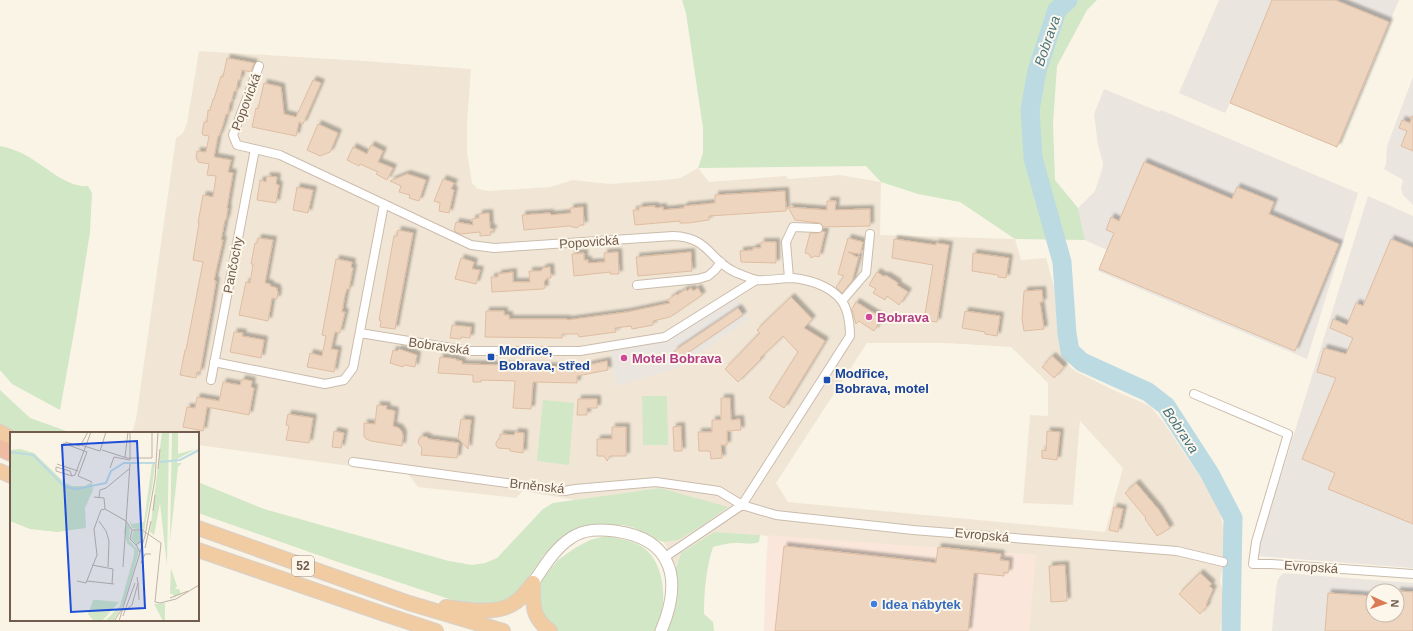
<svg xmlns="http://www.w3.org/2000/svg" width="1413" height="631" viewBox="0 0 1413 631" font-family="Arial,sans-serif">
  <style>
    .residential { fill: #f1e6d5; fill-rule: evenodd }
    .commercial { fill: #fae6da }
    .industrial { fill: #ebe5df; fill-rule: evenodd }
    .green { fill: #d1e7c5 }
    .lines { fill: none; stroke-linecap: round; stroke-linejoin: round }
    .river { stroke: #bcdae2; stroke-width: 19 }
    .building { fill: #edd5c0; stroke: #dfbda1; filter: url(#shadow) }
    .minor-casing { stroke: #cbbcad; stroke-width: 10 }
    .tertiary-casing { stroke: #cbbcad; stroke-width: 13 }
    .trunk-casing { stroke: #d7d1cd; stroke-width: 16 }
    .motorway-casing { stroke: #d7d1cd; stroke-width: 18 }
    .minor { stroke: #fff; stroke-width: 8 }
    .tertiary { stroke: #fff; stroke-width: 11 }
    .trunk { stroke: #f1cba2; stroke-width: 14 }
    .motorway { stroke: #efbba2; stroke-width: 16 }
    .hotel-dot { fill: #d1479c; stroke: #fdf7eb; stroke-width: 1.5 }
    .transit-dot { fill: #1a4fb4; stroke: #fdf7eb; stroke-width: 1.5 }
    .shop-dot { fill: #3f7fe0; stroke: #fdf7eb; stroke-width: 1.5 }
    .labels { text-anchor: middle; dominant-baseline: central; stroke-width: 4; stroke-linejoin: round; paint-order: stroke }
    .shield { fill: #fdf7eb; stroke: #9b8a7c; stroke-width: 1 }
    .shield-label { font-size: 12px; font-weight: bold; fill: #715c4d }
    .street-label { font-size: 13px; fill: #715c4d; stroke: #fdf7eb }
    .hotel-label { font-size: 13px; font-weight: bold; fill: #b23c85; stroke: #fdf7eb; text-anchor: start }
    .transit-label { font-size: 13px; font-weight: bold; fill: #164399; stroke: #fdf7eb; text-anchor: start }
    .shop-label { font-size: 13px; font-weight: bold; fill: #366cbe; stroke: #fdf7eb; text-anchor: start }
    .water-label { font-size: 14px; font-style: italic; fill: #487583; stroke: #fdf7eb }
    .inset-river { fill: none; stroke: #bcdae2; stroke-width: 2 }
    .inset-road { fill: none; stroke: #bfb2a4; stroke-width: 1 }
    .view { fill: #1d4ed8; fill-opacity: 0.15; stroke: #1d4ed8; stroke-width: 2 }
    .inset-edge { fill: none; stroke: #715c4d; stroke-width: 2 }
  </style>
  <defs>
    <filter id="shadow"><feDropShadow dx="3.5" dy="-3.5" stdDeviation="1" flood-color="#0004"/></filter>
  </defs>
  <rect width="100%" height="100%" fill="#faf4e6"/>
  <path class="residential" d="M199 51 365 61 471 69 467 124V152L472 183 478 189 489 191 550 187 573 180 610 184 664 180 680 178 698 168 709 182 786 176 788 179 840 175 881 182 880 235 1015 239 1021 260 1046 258 1054 287 1059 343 1068 365 1075 371 1111 389 1150 406 1164 423 1204 483 1206 482 1210 488 1220 511 1226 544V551L1220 580 1223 592V605L1220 631H1029L1035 555 714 532 681 553 676 566 664 542 678 540 702 526 660 488 574 500 523 491 516 498 418 487 408 474 198 445V433H132L136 419 176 138 183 133 187 123ZM867 343H946L1011 347 1048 383V416L1030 415 1023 503 1073 505 1080 421 1123 468 1105 532 788 502 776 483Z"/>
  <path class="commercial" d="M767 535 1036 555 1029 631H764L766 562 768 539Z"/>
  <path class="industrial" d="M1219 0H1399L1337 147 1230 103 1225 113 1179 93Z
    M1413 77V205L1403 195 1401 188 1403 180 1384 169 1386 164 1387 146Z
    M1104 89 1160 112 1161 110 1358 193 1307 359 1166 300 1098 271 1107 250 1085 240 1078 208 1095 191 1102 170 1103 163 1098 145 1094 114Z
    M1368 196 1413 216V568L1256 556Z
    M736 297 749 319 680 367 616 386 610 351 663 342 671 338Z
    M1283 573 1413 583V631H1272L1276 588 1278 579ZM1373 591H1397V615H1373Z"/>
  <path class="green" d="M682 0H1097L1087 10 1057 66 1053 124 1055 180 1078 208 1085 240 1015 239 960 202 918 194 881 182 866 166 698 168 703 153V128L686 13Z
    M0 146C11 148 23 153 32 159 47 168 68 188 88 186L92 193 90 232 76 321 60 410 12 384 0 370Z
    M0 390 30 418 72 433H15L0 424Z
    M642 396H667L668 445H643Z
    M543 400 574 403 569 465 537 461Z
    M198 482 264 509 449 561 472 565 485 563 497 558 543 509 553 503 660 488 728 507 702 526 678 540 664 542 654 539 635 528 623 525H599L554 545 543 556 526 582 517 592 504 601 485 605 458 602 335 561 198 513Z
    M714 532 760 535 759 542C751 545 745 543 736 543 728 543 721 545 713 547 706 568 704 592 704 614L713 622 714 631H666L677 593 675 570 681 553Z
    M606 536C617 538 629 540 639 545 661 556 666 589 662 610 661 617 657 624 655 631H558L542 618 538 605 540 584 546 575 558 560 575 548 590 540Z"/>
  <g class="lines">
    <path class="river" d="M1068 0 1057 10 1037 71 1030 110 1033 158 1062 262 1067 334 1070 351 1082 362 1148 392 1166 406 1210 474 1233 518 1231 631"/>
  </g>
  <path class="building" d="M1272 0H1335L1389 22 1337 147 1230 103Z
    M227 58 254 63 251 72 242 70 240 80H238L236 91H234L231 103 230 102 228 114H226L223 125 219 136H218L214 157 231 160 228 172 233 173 227 208H228L226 220H225L221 240H223L214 280 216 281 211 311 200 372H197L196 378 180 375 185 350H186L203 262 193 260 199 223H198L203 195 213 197 216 176 207 175 209 164 198 162V159H196L197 151 206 152 209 136 203 135 202 133 204 122H207L208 110 210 111 213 99H214L221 76 223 77Z
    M313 80 321 83 303 124 299 122 296 136 252 127 256 108 258 109 264 83 281 87 284 114 296 117Z
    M1412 116H1413V151L1401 146 1407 131 1399 128 1402 120 1410 123Z
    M318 124 338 133 330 152 320 156 307 150Z
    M371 145 383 151 378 162 393 168 387 180 376 174 378 172 360 164 359 166 347 160 353 147 367 154Z
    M1144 162 1232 199 1237 187 1274 202 1269 214 1339 244 1295 351 1099 269 1114 233 1106 230 1111 217 1119 221Z
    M407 174 426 180 419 201 409 198 410 195 399 192 401 186 390 181Z
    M267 176 277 177 276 184 279 185 276 203 257 200 260 180 266 182Z
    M443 179 454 183 451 189 454 190 449 213 439 211 440 203 434 201Z
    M297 187 313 190 308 213 293 210Z
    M785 191 786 211 709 216V220L688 223H680V221L635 225 633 210H639V207L655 206V208L663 207V210L684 208V206L715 203V195Z
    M827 201H836L835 210 870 209V226L823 227 821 224 819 223 795 220 788 207 827 210Z
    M583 207 584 225H580L577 228 569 226 524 230 522 215 550 213 551 215 571 213 570 208Z
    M489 213 490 228 493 229V231L490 232 491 235 480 236V232L461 234 454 231 456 222 473 225 472 219 479 218V214Z
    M398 230 413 233 395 329 380 327 381 321 379 320 394 236H397Z
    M822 231 825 232 819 257 815 256 811 258 809 254 805 253 810 233H818Z
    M258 238 273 240 265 283 270 284V286L277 288V291H278L277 299 272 298 268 321 239 315 246 282 250 283 253 264H251L255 243H257Z
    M848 238 863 242 860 254 848 252 857 257 859 256 852 281 842 293 836 287 844 276 838 274Z
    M894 239 936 245V243L949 245 937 322 924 320 933 265 892 258Z
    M1391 239 1413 248V524L1328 489 1335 473 1302 459 1336 378 1317 372 1324 348 1346 354 1353 338 1330 328 1333 319 1347 325 1356 303 1363 306Z
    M761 242H776V263L741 262 740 251 753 250V248H761Z
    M618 252 619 274H610V272L574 276 572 254 584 253V260H588V263L605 262 604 253Z
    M691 252 692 271 638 276 636 257Z
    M973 253 1009 258 1006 278 998 277V275L972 271Z
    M461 258 474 262 472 269 480 270 476 284 455 279Z
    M336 259 352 262 351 267 353 268 349 289H347L345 295 342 312H345L340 333 335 332 331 349 338 350 334 372 307 367 310 353 322 356 326 336 322 335Z
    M550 267 551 278H547L544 282 545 288 543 289 492 292 491 277H498V274L513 272V282H530L529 271H541L543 268Z
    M877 272 883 276H887L898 283 897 285 908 292 899 305 887 296 885 300 873 293 876 289 869 285Z
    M691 288 693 291 698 288 702 295 670 317 653 321V325L632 329 631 326 615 328 616 332 579 337 578 334H562V338L485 337 486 311H504V315H509V319H567V320L627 312 670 303 668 300 676 294 677 295 686 289 687 291Z
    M1042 290 1043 302H1040L1044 329 1024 331 1022 319 1024 291Z
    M791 297 812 319 804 328 825 341 784 408 769 398 798 352 783 336 760 358 761 359 738 382 725 369 760 333 757 330Z
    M856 302 882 318 874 331 859 321 856 324 852 309Z
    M738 308 743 315 680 358 674 351Z
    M965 311 1000 316 997 336 985 334V332L962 328Z
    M452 325 471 327 470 338 461 337V339L450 338Z
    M234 332 243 333 242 336 264 340 261 358 230 352Z
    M399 349 417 355 415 367 405 365 403 367 390 363 393 350 397 351Z
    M1052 356 1064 367 1054 378 1042 367Z
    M440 357 456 359V360L462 361V364L539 366 588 368V365L607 361 608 370 577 376V383L533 382 531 409 513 408 515 381 481 380V382H473V375L438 373Z
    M242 379 252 381 251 387 254 388 249 415 207 407 203 431 183 427 187 407 195 408 197 397 219 401 223 382 240 385Z
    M721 398H730L731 420 740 419 741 430 727 431V445H721L722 458 711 459 710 451H699L698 432H712V420H721Z
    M578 399H597V408H587V415H577Z
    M377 405 387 406 386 409 395 411 393 426 399 428 402 432 403 436 402 446 371 441 366 439 364 436V423L375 424Z
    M288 414 313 418 309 443 286 440 289 426 286 425Z
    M461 419 471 420 468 449 458 438Z
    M681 426 682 451H674L673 427Z
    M612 427H626V456H610L607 461 604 456H597V439H612Z
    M334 431 344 433 341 448 332 447Z
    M1047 431 1060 432 1057 460 1042 458V450L1046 451Z
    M515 432 524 433 523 453 510 451V449L498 448 496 445V442L500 438V434L514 435Z
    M422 436 427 437 429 439 459 443 457 458 421 455 422 448 418 443 419 438Z
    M1136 483 1159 510 1170 528 1157 536 1145 519 1146 518 1125 493Z
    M1114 507 1123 509 1118 532 1109 530Z
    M784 546 936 563 938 547 1001 554 1000 560 1009 561V564L1008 573 1004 572V576L974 573 968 631H775Z
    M1065 565 1067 601 1051 602 1049 566Z
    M1200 573 1212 584 1209 586 1213 589 1206 605 1207 606 1200 614 1179 594Z
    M1397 591 1413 592V631H1325L1328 593 1373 596V615H1397Z"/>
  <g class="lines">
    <g class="minor-casing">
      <path id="minor" d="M259 66 233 135 237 145 280 155 471 245 494 248 673 236C710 237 709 261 737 273 743 275 751 279 757 280 769 281 781 278 793 278 813 280 839 289 846 309 849 318 850 327 850 336L742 505 665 557
        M789 278 786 242 793 227 818 228
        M637 285 698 279 708 276 715 270 721 262
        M842 301 866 273 870 234
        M360 333 470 351H580L665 337 756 280
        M214 362 325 384 344 380 353 368 384 204
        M211 380 255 149
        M1194 394 1288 434 1256 542 1253 564H1271L1413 574
        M353 462 565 491 575 489 656 482 719 491 742 505 776 515 913 530 1177 551 1223 562"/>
    </g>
    <g class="tertiary-casing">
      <path id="tertiary" d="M533 583C544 567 554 549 571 538 584 529 599 529 615 531 675 539 682 582 661 631"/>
    </g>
    <g class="trunk-casing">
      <path id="trunk" d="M0 432 11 438
        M0 471 11 476
        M198 528 409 603 503 631
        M198 550 384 614 436 631
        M533 583C533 604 531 617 550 631
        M446 607C466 609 492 615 511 605 521 600 527 591 533 583"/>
    </g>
    <g class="motorway-casing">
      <path id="motorway" d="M0 448 11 453"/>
    </g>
    <use href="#minor" class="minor"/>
    <use href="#tertiary" class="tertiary"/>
    <use href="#trunk" class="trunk"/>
    <use href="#motorway" class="motorway"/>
  </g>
  <g class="hotel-dot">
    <circle cx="869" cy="317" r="4"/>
    <circle cx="624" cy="358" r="4"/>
  </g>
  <g class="transit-dot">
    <rect x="487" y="353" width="8" height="8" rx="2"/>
    <rect x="823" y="376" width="8" height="8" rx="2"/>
  </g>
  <circle class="shop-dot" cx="874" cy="604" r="4"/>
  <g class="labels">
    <rect class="shield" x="292" y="556" width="22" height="20" rx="3"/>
    <g class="shield-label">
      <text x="303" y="566">52</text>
    </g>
    <g class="street-label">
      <text transform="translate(246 102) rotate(-69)">Popovická</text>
      <text transform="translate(589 242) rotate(-4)">Popovická</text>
      <text transform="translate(233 265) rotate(-79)">Pančochy</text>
      <text transform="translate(439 346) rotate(8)">Bobravská</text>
      <text transform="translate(537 486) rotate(6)">Brněnská</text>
      <text transform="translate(982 535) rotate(5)">Evropská</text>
      <text transform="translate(1311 567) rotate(4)">Evropská</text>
    </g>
    <g class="hotel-label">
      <text x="877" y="317">Bobrava</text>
      <text x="632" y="358">Motel Bobrava</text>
    </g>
    <g class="transit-label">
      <text x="499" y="350">Modřice,<tspan x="499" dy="15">Bobrava, střed</tspan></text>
      <text x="835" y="373">Modřice,<tspan x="835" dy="15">Bobrava, motel</tspan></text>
    </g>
    <g class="shop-label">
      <text x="882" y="604">Idea nábytek</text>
    </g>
    <g class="water-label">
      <text transform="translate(1047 41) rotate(-71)">Bobrava</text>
      <text transform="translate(1181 430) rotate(56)">Bobrava</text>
    </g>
  </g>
  <g transform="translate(10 432)">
    <rect width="189" height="189" fill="#faf4e6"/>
    <path d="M152 0H159L157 134 150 71 144 103 140 100ZM162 0H168V22L186 17 167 27V31H172L168 35 160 109ZM10 17 24 21 55 51 62 54H75L82 50 83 58 75 76 76 96 47 100 20 97 0 89V18ZM142 32H145L142 56 134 99 122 96 119 87 122 92 134 90ZM116 91 120 96 119 108 129 119 114 172 103 189H95L110 174 124 123V117L117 111 114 99ZM124 98 134 100 132 110 126 112 121 107ZM161 136 167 154 165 157H169L171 162 164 165 163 162H160ZM83 168H88L109 170 92 189H84L78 182ZM155 171V189H153L144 172Z" fill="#d1e7c5"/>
    <path class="inset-river" d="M0 20 23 23 55 55 67 57 96 51 101 39 114 31H145M150 30 170 28 189 18"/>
    <path class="inset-road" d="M55 10 70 14 78 0M53 11 77 20 68 44 82 50M71 13 90 19 96 0M92 18 117 26H142V0M115 25 118 0M47 32 68 39M46 35 60 39 62 44 46 39ZM100 36 104 25 120 28V0M148 37 150 17M62 44 65 43 81 0M84 65 94 66 95 77M89 65 90 58 96 56 119 37M143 79 145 63M89 89 96 99 99 109 98 135M122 98H132L151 111 145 170 150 171 166 167 189 153M122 98 120 107 126 113M135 116 141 89M130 120 126 113 133 108M131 131 135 122H141M82 133 103 137 102 152M113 135 120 32M67 149 76 151 87 123 84 97 91 78 95 77 116 89 122 98M77 149 104 152M128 151 129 168M160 166 178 159M117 177 122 173 128 151 127 145M113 184 125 151M104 189 112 177M109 189 135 104 145 47 148 0"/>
    <path class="view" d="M127 9 135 176 61 180 52 13Z"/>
    <rect width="189" height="189" class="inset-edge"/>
  </g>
  <g transform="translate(1385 603) rotate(93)"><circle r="19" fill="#fdf7eb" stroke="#c5b9ac"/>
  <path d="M0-3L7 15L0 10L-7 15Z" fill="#da7b55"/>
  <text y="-6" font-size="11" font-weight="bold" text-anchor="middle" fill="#715c4d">N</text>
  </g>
</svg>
